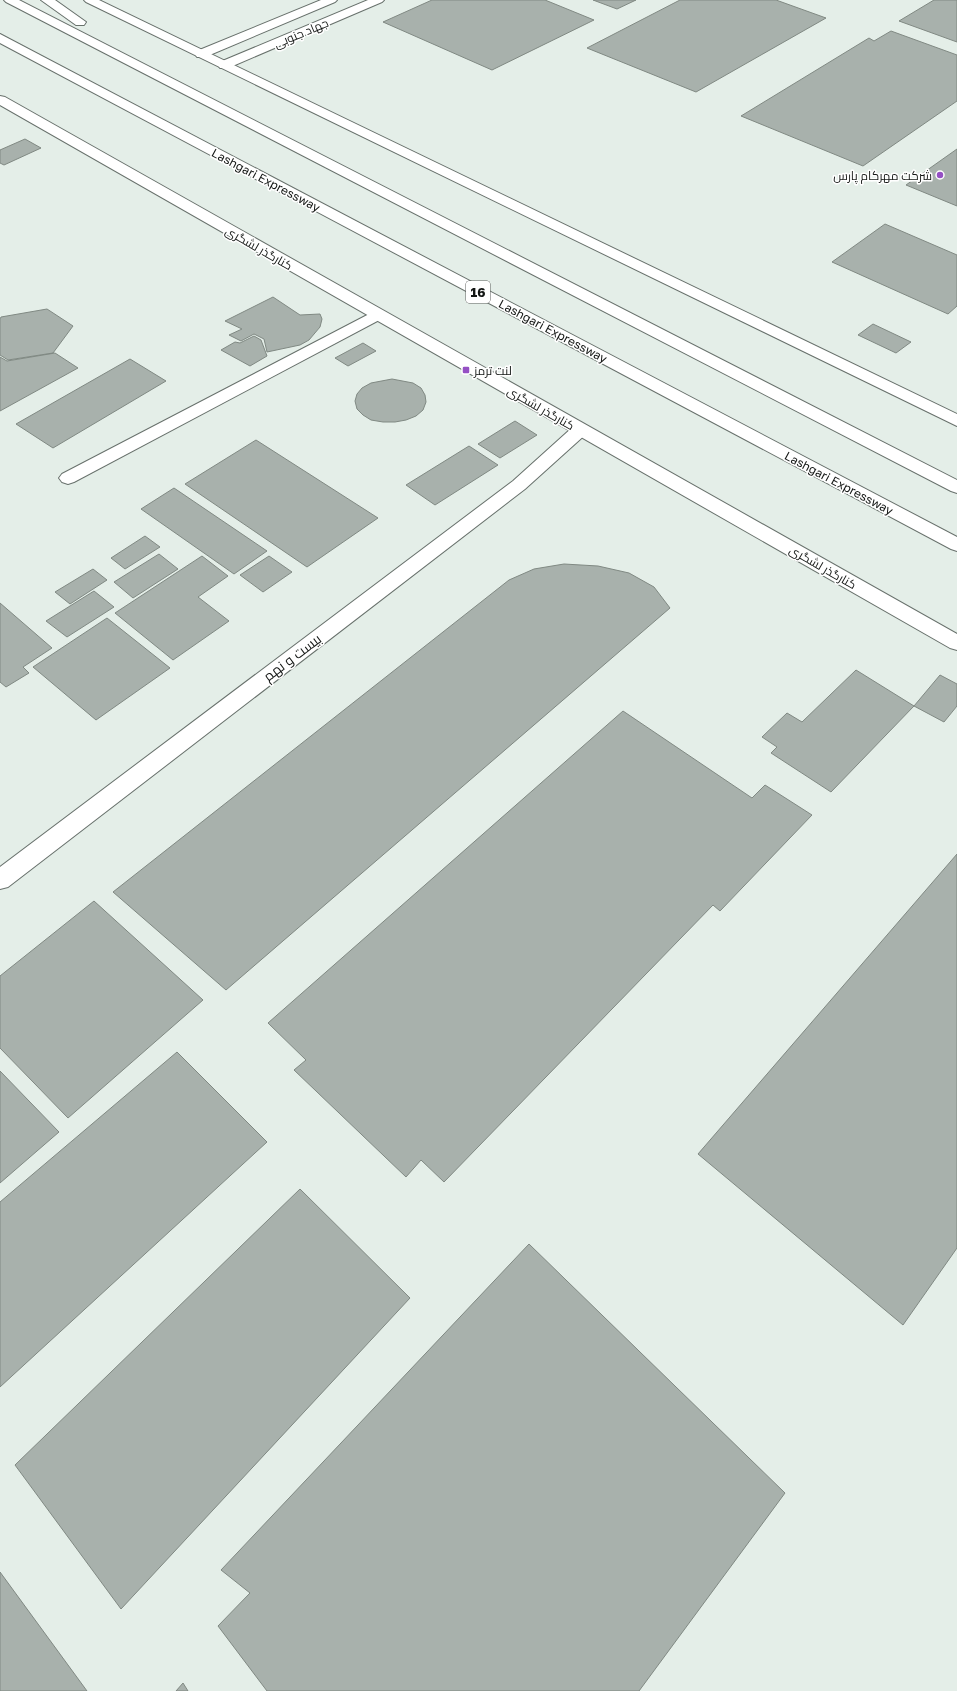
<svg xmlns="http://www.w3.org/2000/svg" width="957" height="1691" viewBox="0 0 957 1691" font-family="'Golos Text',Cairo,sans-serif">
  <style>
    .building { fill: #a8b1ac; stroke: #808983 }
    .lines { fill: none; stroke-linecap: round; stroke-linejoin: round }
    .minor-casing { stroke: #68716c; stroke-width: 2 }
    .major-casing { stroke: #68716c; stroke-width: 2 }
    .highway-casing { stroke: #68716c; stroke-width: 2 }
    .minor { fill: #fff; fill-rule: evenodd }
    .major { fill: #fff; fill-rule: evenodd }
    .highway { fill: #fff; fill-rule: evenodd }
    .poi-dot { fill: #9550c4; stroke: #fff; stroke-width: 1.5 }
    .labels { text-anchor: middle; dominant-baseline: central; stroke-width: 3; stroke-linejoin: round; paint-order: stroke }
    .far-street-label { font-size: 12px; fill: #131614; stroke: #fff }
    .far-poi-label { font-size: 12px; fill: #131614; stroke: #fff; text-anchor: end }
    .shield { fill: #fff; stroke: #5a5c5a; stroke-width: 1 }
    .shield-label { font-size: 13px; font-weight: bold; fill: #131614 }
    .street-label { font-size: 14px; fill: #131614; stroke: #fff }
  </style>
  <rect width="100%" height="100%" fill="#e4eee8"/>
  <path class="building" d="M432 0H545L594 20 492 70 383 22Z
    M593 0H636L617 9Z
    M680 0H776L826 18 696 92 587 48Z
    M934 0H957V42L899 21Z
    M891 31 957 55V101L863 166 741 116 869 38 874 41Z
    M25 139 41 148 4 165 0 163V150Z
    M957 149V206L906 185Z
    M885 224 957 255V306L948 314 832 262Z
    M273 297 300 315 320 314 322 319 320 327 309 340 300 345 267 352 264 339 254 334 241 341 229 335 242 329 225 321Z
    M47 309 73 326 53 353 8 360 0 355V319L1 317Z
    M873 324 911 342 896 353 858 335Z
    M254 336 261 340 267 356 250 366 221 350 235 342 240 343Z
    M363 343 376 351 348 366 335 358Z
    M55 353 78 368 0 411V357L7 361Z
    M130 359 166 381 53 448 16 424Z
    M392 379 413 383 421 388 425 395 426 402 423 410 416 416 406 420 395 422H383L371 420 363 415 357 409 355 401 357 394 362 388 371 383Z
    M515 421 537 435 500 458 478 444Z
    M256 440 378 518 307 567 185 484Z
    M469 446 498 465 435 505 406 485Z
    M174 488 267 551 234 574 141 509Z
    M145 536 160 547 125 569 111 558Z
    M159 554 178 569 133 598 114 582Z
    M202 556 228 576 198 597 229 621 173 660 115 613Z
    M269 556 292 572 263 592 240 575Z
    M564 564 598 566 629 573 654 587 670 608 226 990 113 892 509 580 534 569Z
    M93 569 107 580 70 604 55 592Z
    M94 591 114 607 67 637 46 621Z
    M0 603 52 648 23 667 29 673 6 687 0 682Z
    M107 618 170 668 96 720 33 667Z
    M856 670 914 706 831 792 771 753 777 747 762 737 787 713 802 722Z
    M940 675 957 684V706L944 722 914 706Z
    M623 711 752 798 765 785 812 815 720 911 713 905 444 1182 421 1160 406 1177 294 1070 306 1060 268 1023Z
    M957 854V1248L903 1325 698 1154Z
    M94 901 203 1000 68 1118 0 1048V976Z
    M177 1052 267 1142 0 1387V1202Z
    M0 1071 59 1132 0 1183Z
    M300 1189 410 1298 121 1609 15 1465Z
    M529 1244 785 1493 639 1691H267L218 1626 250 1593 221 1570Z
    M0 1572 87 1691H0Z
    M183 1683 188 1691H176Z"/>
  <g class="lines">
    <g class="minor-casing">
      <path id="minor" d="M321 0H337L335 2 205 57H197L195 54 197 51Z
        M368 0H384L382 2 228 68H220L218 65 220 62Z
        M378 310 383 312 386 315 383 318 74 482 68 484 62 482 59 478 62 474 373 312Z
        M580 425 586 426 588 430 586 434 525 489 8 887 0 889V867L513 481 574 426Z"/>
    </g>
    <g class="major-casing">
      <path id="major" d="M84 0H99L957 414V426L86 2Z
        M0 96 5 97 957 634V650L950 648 0 105Z"/>
    </g>
    <g class="highway-casing">
      <path id="highway" d="M4 0H19L957 480V493L951 491 6 2Z
        M41 0H55L86 22 84 25H76Z
        M0 34 957 537V551L951 549 0 43Z"/>
    </g>
    <use href="#minor" class="minor"/>
    <use href="#major" class="major"/>
    <use href="#highway" class="highway"/>
  </g>
  <g class="poi-dot">
    <circle cx="940" cy="175" r="4"/>
    <rect x="462" y="366" width="8" height="8" rx="2"/>
  </g>
  <g class="labels">
    <g class="far-street-label">
      <text transform="translate(301 33) rotate(-23)">جهاد جنوبی</text>
      <text transform="translate(266 180) rotate(28)">Lashgari Expressway</text>
      <text transform="translate(259 248) rotate(30)">کنارگذر لشگری</text>
      <text transform="translate(553 331) rotate(28)">Lashgari Expressway</text>
      <text transform="translate(541 408) rotate(30)">کنارگذر لشگری</text>
      <text transform="translate(839 483) rotate(28)">Lashgari Expressway</text>
      <text transform="translate(823 567) rotate(30)">کنارگذر لشگری</text>
    </g>
    <g class="far-poi-label">
      <text x="932" y="175">شرکت مهرکام پارس</text>
      <text x="474" y="370" text-anchor="start">لنت ترمز</text>
    </g>
    <rect class="shield" x="466" y="281" width="24" height="22" rx="3"/>
    <g class="shield-label">
      <text x="478" y="292">16</text>
    </g>
    <g class="street-label">
      <text transform="translate(292 657) rotate(-37)">بیست و نهم</text>
    </g>
  </g>
</svg>
